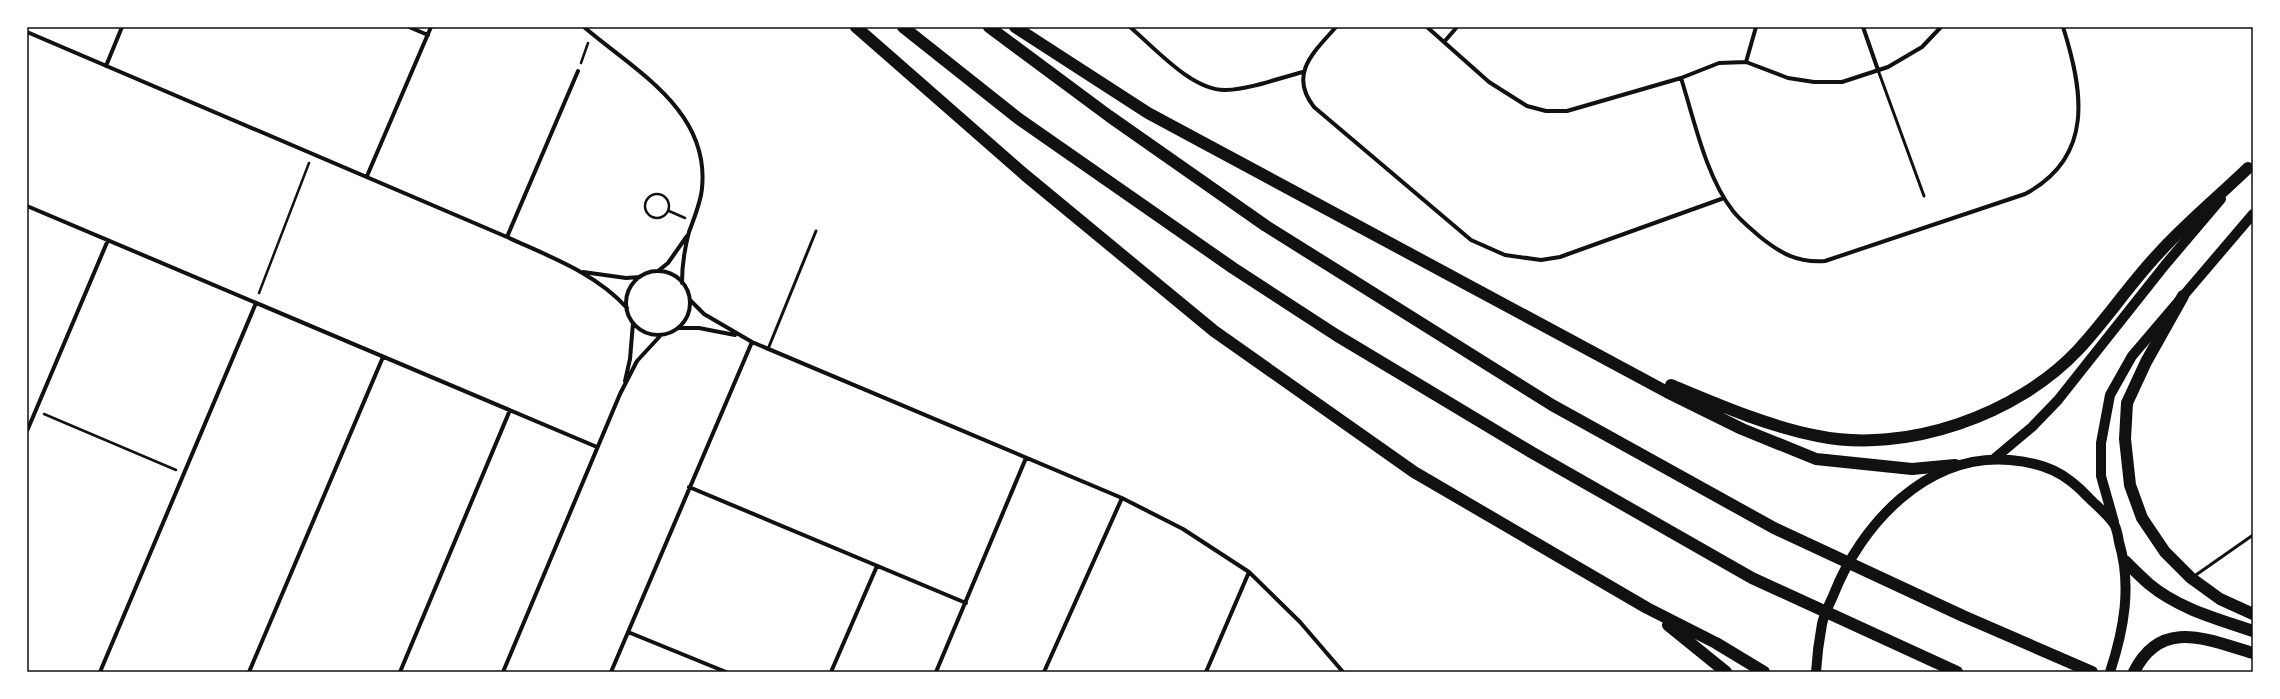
<svg xmlns="http://www.w3.org/2000/svg" width="2280" height="699" viewBox="0 0 2280 699" font-family="'Alegreya Sans',sans-serif">
  <style>
    .lines { fill: none; stroke-linecap: round; stroke-linejoin: round }
    .path { stroke: #111; stroke-width: 2.5 }
    .service { stroke: #111; stroke-width: 3 }
    .minor { stroke: #111; stroke-width: 4 }
    .primary { stroke: #111; stroke-width: 10 }
    .motorway { stroke: #111; stroke-width: 12 }
    .neatline { fill: none; stroke: #111; stroke-width: 1.5 }
  </style>
  <rect width="100%" height="100%" fill="#fff"/>
  <g class="lines">
    <path class="path" d="M581 63 588 43
      M645 206a12 12 0 1 1 24 0a12 12 0 1 1-24 0Z
      M669 211 685 218
      M259 293 309 163
      M44 414 176 470"/>
    <path class="service" d="M1878 70 1924 196
      M768 349 816 231
      M2193 577 2253 535"/>
    <path class="minor" d="M409 27 428 35
      M584 27C634 70 710 110 702 188 701 202 694 218 689 232 685 247 682 267 682 283
      M1130 27C1155 48 1192 91 1226 90 1251 89 1279 78 1303 72
      M1336 27C1314 52 1288 74 1314 107L1471 240 1505 255 1541 260 1560 257 1724 198
      M1427 27 1489 82 1527 106 1546 111H1567L1681 78 1719 63 1746 62 1788 78 1814 82H1842L1888 67 1922 47 1941 27
      M1863 27 1878 70
      M27 32 507 237C548 256 596 273 627 308
      M1444 42 1457 27
      M1746 62 1756 27
      M106 66 122 27
      M1681 78C1694 119 1706 177 1733 211 1740 220 1750 228 1759 236 1780 253 1797 263 1825 261L2025 194C2095 157 2083 90 2063 27
      M367 176 431 27
      M27 206 597 447
      M507 237 578 71
      M658 271 668 263 687 236
      M626 303a32 32 0 1 1 64 0a32 32 0 1 1-64 0Z
      M583 272 626 278 640 277
      M690 300 704 314 752 342 1122 498 1183 529 1249 572 1300 622 1343 672
      M678 328H699L735 335
      M625 381 630 359 633 323
      M27 431 108 240
      M689 487 966 603
      M628 632 726 672
      M100 672 256 303
      M249 672 383 357
      M400 672 510 410
      M503 672 620 394 637 361 661 335
      M611 672 752 342
      M831 672 877 566
      M936 672 1026 458
      M1044 672 1122 498
      M1206 672 1249 572"/>
    <path class="primary" d="M1995 458 2032 427 2058 400 2165 265 2221 199
      M2114 522 2101 476V443L2110 395 2132 356 2253 214
      M1816 672C1817 656 1819 640 1822 624 1824 614 1829 605 1833 596 1861 524 1927 453 2010 460 2044 463 2065 472 2089 498 2097 506 2108 515 2114 524 2117 529 2118 536 2119 542 2132 586 2124 629 2110 672"/>
    <path class="motorway" d="M856 27 1025 175 1214 331 1414 472 1647 608 1716 643 1764 672
      M903 27 1019 119 1233 268 1336 335 1531 452 1752 578 1957 672
      M989 27 1109 116 1266 226 1552 405 1774 528 1963 616 2092 672
      M1015 27 1148 113 1667 392 1742 429 1816 459 1912 469 1955 465
      M2183 296 2146 362 2127 403 2125 439 2130 485 2142 518 2165 552 2191 578 2220 599 2253 614
      M1671 385C1719 405 1767 426 1818 436 1906 454 2017 415 2078 350 2106 320 2129 285 2158 254 2185 224 2218 197 2248 168
      M2125 561C2133 569 2141 577 2149 584 2179 609 2218 619 2253 631
      M1668 625 1726 672
      M2134 672C2161 617 2208 640 2253 653"/>
  </g>
  <rect width="2280" height="699" fill="none" stroke="#ffffff" stroke-width="56"/>
  <rect x="28" y="28" width="2224" height="643" class="neatline"/>
</svg>
